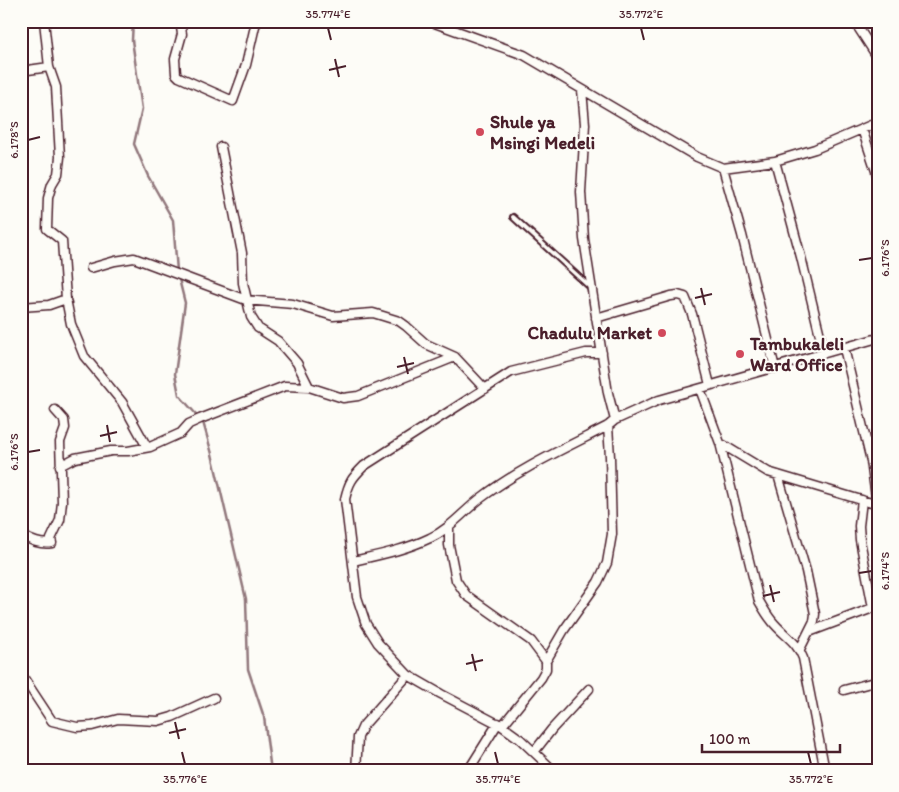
<svg xmlns="http://www.w3.org/2000/svg" width="899" height="792" viewBox="0 0 899 792" font-family="Itim,sans-serif">
  <style>
    .lines { fill: none; stroke-linecap: round; stroke-linejoin: round }
    .stream { stroke: #91777b; stroke-width: 2.5 }
    .service-casing { stroke: #4a1f2b; stroke-width: 8 }
    .minor-casing { stroke: #4a1f2b; stroke-width: 11 }
    .service { stroke: #fdfcf7; stroke-width: 4 }
    .minor { stroke: #fdfcf7; stroke-width: 8 }
    .ticks { fill: none; stroke: #4a1f2b; stroke-width: 2 }
    .poi-dot { fill: #d1495b; stroke: #fdfcf7; stroke-width: 2 }
    .labels { text-anchor: middle; dominant-baseline: central; stroke-width: 4.5; stroke-linejoin: round; paint-order: stroke }
    .poi-label { font-size: 18px; font-weight: bold; fill: #4a1f2b; stroke: #fdfcf7; text-anchor: start }
    .neatline { fill: none; stroke: #4a1f2b; stroke-width: 2 }
    .ticks-label { font-size: 12px; text-anchor: middle; fill: #4a1f2b }
  </style>
  <rect width="100%" height="100%" fill="#fdfcf7"/>
  <filter id="ink" filterUnits="userSpaceOnUse"><feTurbulence type="fractalNoise" baseFrequency=".02" numOctaves="2"/><feDisplacementMap in="SourceGraphic" scale="10" xChannelSelector="R" yChannelSelector="G"/><feConvolveMatrix kernelMatrix="1 2 1 2 8 2 1 2 1" color-interpolation-filters="sRGB"/></filter>
  <g filter="url(#ink)">
    <g class="lines">
      <path class="stream" d="M133 21 132 40 142 109 134 144 148 176 173 220 177 271 185 303 175 374 179 395 203 422 212 454 246 599 248 669 264 717 271 771"/>
      <g class="service-casing">
        <path id="service" d="M513 217 591 288"/>
      </g>
      <g class="minor-casing">
        <path id="minor" d="M180 21 182 34 175 59 176 74 179 77 233 101 246 65 255 26 258 21
          M429 21 524 55 697 157 723 168 775 161 815 149 878 122
          M854 21 878 58
          M21 71 49 67
          M582 90 585 124 581 192 584 239 608 393 615 420
          M862 129 878 177
          M221 147 242 253 243 283 251 317 258 328 278 341 297 363 309 387
          M775 161 801 257 824 352
          M723 168 742 235 775 368
          M91 268 115 261 134 258 246 300 293 304 333 316 373 313 383 316 399 321 406 326 426 344 455 357 485 389
          M66 299 71 324 84 356 122 402 147 447
          M21 307 49 305 66 299 62 241 47 229 48 198 52 184 58 174 60 157 56 87 49 67 44 21
          M596 318 671 296 678 295 685 297 692 314 710 385
          M844 348 871 461 877 505
          M700 389 720 443 759 601C763 608 767 615 772 621 783 635 797 641 803 658L825 771
          M720 443 768 472 878 505
          M60 466 75 458 111 451H128L150 447 181 433 189 424 200 419 285 386 309 387 343 398 358 396 455 357
          M778 475 806 571 815 614 814 621 800 649
          M862 500 859 526 860 540 873 608
          M449 526V545L456 580 466 595 531 641 546 661V669L541 678 502 726
          M21 535C32 541 40 545 52 543L51 539 60 520 62 502 60 442 65 428 64 420 55 410
          M353 561C379 555 405 550 430 538 450 529 464 511 481 498 519 469 565 448 608 426L615 420 659 400 878 338
          M809 632 878 606
          M546 661 564 630 598 582 607 563 612 534 610 457 608 426
          M21 674 52 721 77 727 92 726 118 719 158 721 172 717 214 698
          M844 690 878 681
          M534 752 552 729 589 689
          M356 771 358 737 363 726 408 675
          M468 771 498 723
          M554 771 520 739 502 726 441 694 408 675 378 643 366 624 357 597 345 499C349 482 352 478 364 466L511 372 586 353H602"/>
      </g>
      <use href="#service" class="service"/>
      <use href="#minor" class="minor"/>
    </g>
  </g>
  <path class="ticks" d="M328 28 331 40M641 28 644 40M335 59 339 77M329 70 346 66M28 140 40 137M859 260 872 258M701 288 705 305M695 298 712 294M404 357 408 374M397 367 414 363M107 425 110 442M100 436 117 432M28 452 40 450M859 573 872 571M770 585 774 602M763 596 780 592M472 654 476 671M466 664 483 660M175 722 179 739M169 733 186 729M182 752 185 764M495 752 498 764M808 752 811 764"/>
  <g class="poi-dot">
    <circle cx="480" cy="132" r="5"/>
    <circle cx="662" cy="333" r="5"/>
    <circle cx="740" cy="354" r="5"/>
  </g>
  <g class="labels">
    <g class="poi-label">
      <text x="490" y="122">Shule ya<tspan x="490" dy="21">Msingi Medeli</tspan></text>
      <text x="652" y="333" text-anchor="end">Chadulu Market</text>
      <text x="750" y="344">Tambukaleli<tspan x="750" dy="21">Ward Office</tspan></text>
    </g>
  </g>
  <rect width="899" height="792" fill="none" stroke="#fdfcf7" stroke-width="55"/>
  <path d="M702 744v8h138v-8" fill="none" stroke="#4a1f2b" stroke-width="2.5"/>
  <text x="709" y="744" font-size="15" fill="#4a1f2b" stroke="#fdfcf7" stroke-width="4" paint-order="stroke">100 m</text>
  <rect x="28" y="28" width="844" height="736" class="neatline"/>
  <g class="ticks-label">
    <text x="328" y="18">35.774°E</text>
    <text x="641" y="18">35.772°E</text>
    <text transform="translate(14 140) rotate(-90)" y="4">6.178°S</text>
    <text transform="translate(885 258) rotate(-90)" y="4">6.176°S</text>
    <text transform="translate(14 452) rotate(-90)" y="4">6.176°S</text>
    <text transform="translate(885 571) rotate(-90)" y="4">6.174°S</text>
    <text x="185" y="783">35.776°E</text>
    <text x="498" y="783">35.774°E</text>
    <text x="811" y="783">35.772°E</text>
  </g>
</svg>
